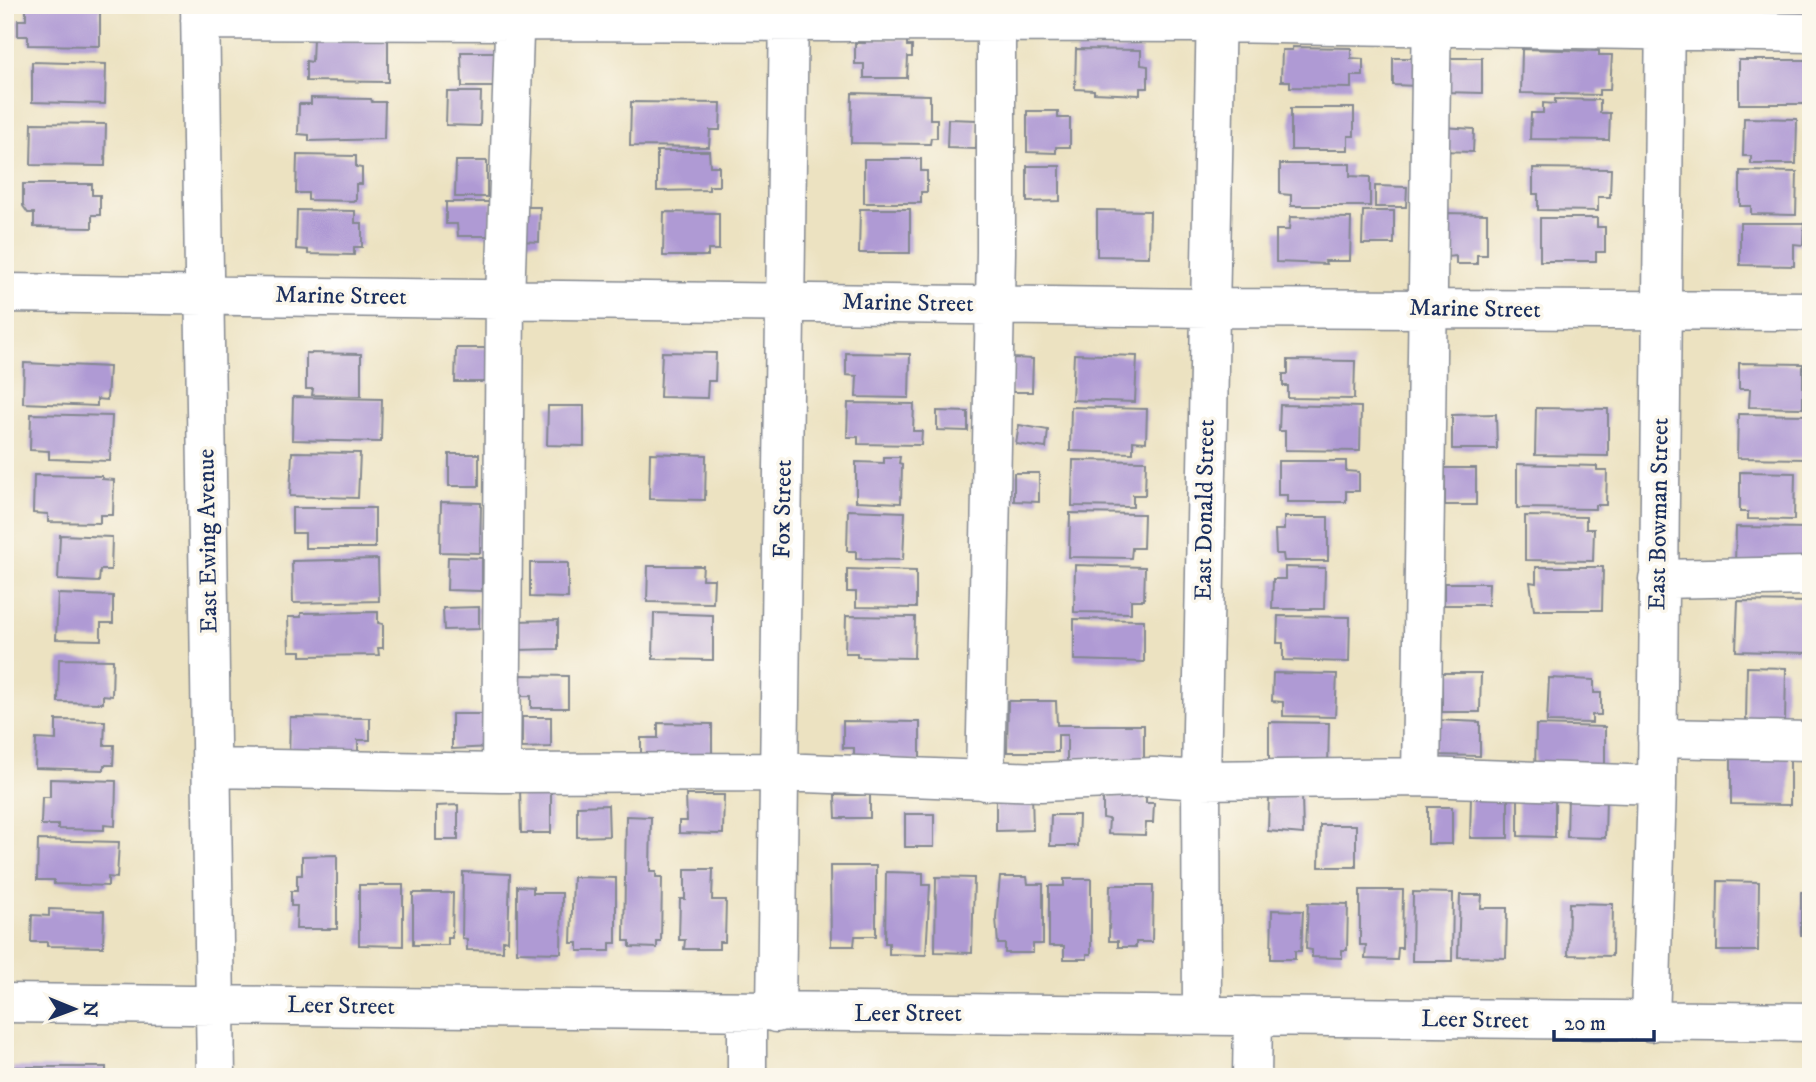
<svg xmlns="http://www.w3.org/2000/svg" width="1816" height="1082" viewBox="0 0 1816 1082" font-family="'IM FELL DW Pica',serif">
  <style>
    .building { fill: #af9ad4 }
    .lines { fill: none; stroke-linecap: round; stroke-linejoin: round }
    .minor-casing { stroke: #848890; stroke-width: 41 }
    .minor { stroke: #fff; stroke-width: 38 }
    .labels { text-anchor: middle; dominant-baseline: central; stroke-width: 7; stroke-linejoin: round; paint-order: stroke }
    .street-label { font-size: 24px; fill: #1b2f5e; stroke: #fbf7ec }
  </style>
  <rect width="100%" height="100%" fill="#fbf7ec"/>
  <filter id="ink" filterUnits="userSpaceOnUse"><feTurbulence type="fractalNoise" baseFrequency=".0143" numOctaves="2"/><feDisplacementMap in="SourceGraphic" scale="14" xChannelSelector="R" yChannelSelector="G"/><feConvolveMatrix kernelMatrix="1 2 1 2 8 2 1 2 1" color-interpolation-filters="sRGB"/></filter>
  <filter id="wash" filterUnits="userSpaceOnUse"><feTurbulence type="fractalNoise" baseFrequency=".00686" numOctaves="4" result="noise"/><feDisplacementMap in="SourceGraphic" scale="28" xChannelSelector="R" yChannelSelector="G"/><feGaussianBlur stdDeviation="1.57" result="paint"/><feColorMatrix in="noise" values="0 0 0 0 0 0 0 0 0 0 0 0 0 0 0 0 0 1.4 0 .05"/><feComposite in="paint" operator="in"/></filter>
  <g filter="url(#wash)">
    <rect width="100%" height="100%" fill="#ece2c1"/>
    <g id="blocks">
      <path class="building" d="M26 5H100V46L28 45V36H18V20H26Z
        M1533 5H1602V10H1578V13L1533 10Z
        M1755 5H1801V17H1755Z
        M313 38 388 40V82L306 81V61L312 62Z
        M865 39H907V46H912V57H908L907 78H864V64H855V43H865Z
        M1292 47 1351 48V58L1363 59V76H1351V88L1290 87V81H1281L1282 50H1292Z
        M1076 49 1141 50V65L1148 66V88H1140V95L1094 93V90L1075 89Z
        M1522 49 1599 51V55H1612L1610 90H1599V95L1521 93Z
        M461 52H496V87H462Z
        M1393 58H1419L1418 86 1393 85Z
        M1445 58H1482V93L1444 92Z
        M1739 60H1811V104H1739Z
        M32 62 106 64 105 104 32 102Z
        M447 92H481L480 126 446 125Z
        M852 93 930 95V119H937V138H931L930 144 851 143Z
        M311 98 371 99 372 102H385L384 139 309 141V135L298 134 299 104H311Z
        M1555 99 1600 100V113H1610L1609 140 1530 139 1531 113H1543V103L1555 104Z
        M631 102 721 103 720 130H710L709 147 630 146Z
        M1291 108H1354V136H1348V150H1291Z
        M1027 111H1058V118H1070V147H1056V153L1027 152Z
        M1744 118 1797 119 1796 164H1751V156H1743Z
        M948 119 977 120 976 149 947 148Z
        M32 123 106 124 105 166 31 165Z
        M1442 127 1474 129 1473 152 1441 151Z
        M657 151H709L710 166H719V186H709V190L657 191Z
        M297 155 356 156V167L362 168V184H356V201L308 200V193H296Z
        M864 159H921V171H927V192H921V203H864Z
        M456 161H487V197H455Z
        M1280 164H1350V176L1370 177V206H1291V195L1280 194Z
        M1027 166H1060V201L1027 202Z
        M1533 168 1611 169 1610 197H1598V211L1538 210V194H1533Z
        M1740 171 1797 172 1796 215 1751 214V206H1740Z
        M23 184H92V195H100V215H92V228L34 227V213H28L23 206Z
        M1375 186 1407 187 1406 207H1375Z
        M446 202H492V236H458L457 224H446Z
        M520 207H540L539 242 519 241Z
        M860 209H910V253H859Z
        M297 210 355 211V223H362V247H354V255L308 254V250L296 249Z
        M1097 210 1150 211 1149 257 1097 256Z
        M1363 211H1394V244H1362Z
        M664 212 719 213V250H708V256H663Z
        M1447 213 1487 214V255H1477V264H1456V256L1446 257Z
        M1290 217 1351 218 1350 261H1325L1326 264 1276 262V230H1289Z
        M1540 218H1597V227H1605V252H1596V261H1540Z
        M1740 223H1804L1803 245 1794 244V266L1740 265Z
        M456 348H493L492 382H455Z
        M662 352 716 353 715 381H708L707 398 660 397Z
        M306 353 361 354V396L312 395 313 389H306Z
        M846 353 910 354 909 398 856 397 857 376 846 375Z
        M1074 354 1137 356 1135 402 1072 400Z
        M1012 358 1033 359 1032 392H1011Z
        M1288 360 1355 361 1354 399 1288 398V386H1283V374H1288Z
        M24 363 109 367 107 400 97 399V406L23 403Z
        M1739 363 1803 364V408L1749 407 1750 389H1739Z
        M293 397 382 399 381 442 292 440Z
        M848 403 914 404 913 431H922L921 445 858 444V437H847Z
        M1280 405 1361 407 1360 451 1285 450V431H1279Z
        M548 406H584V446L547 445Z
        M1071 407 1147 409 1146 442 1133 441V453L1070 451Z
        M1536 408 1608 409V456L1535 455Z
        M937 411 968 412V431L937 430Z
        M31 414 112 416 110 461 49 459V451L30 450Z
        M1496 414 1497 449H1452V415Z
        M1738 414 1811 415V459L1737 458Z
        M1019 425 1048 430 1046 448 1016 444Z
        M292 452 360 453 358 498 290 496Z
        M650 453 706 455 705 500 649 499Z
        M449 454H479V486H449Z
        M884 457H900L899 463 902 464 901 503 856 501V462L884 463Z
        M1073 460 1146 461 1145 495H1133V507L1072 506Z
        M1278 461H1346V471L1359 472V491H1346V502H1287V495H1278Z
        M1517 464 1597 466V470H1607L1606 505H1595V509L1517 508Z
        M1445 468H1476V505H1445Z
        M1740 472 1795 473 1794 520 1748 519V512H1740Z
        M1014 473H1039V502L1014 501Z
        M34 475 102 476V479L114 480 113 515H100V523L48 522V514L33 513Z
        M441 502 481 503 480 553 440 552Z
        M292 508H375V548H305V533H292Z
        M848 510 905 512 903 560 856 559V551H847Z
        M1070 513 1144 514 1143 548H1132L1131 558 1069 557Z
        M1525 516 1586 517V529H1594L1593 561 1525 560Z
        M1284 517H1328V561H1284L1283 554H1276L1275 530H1284Z
        M1736 527 1811 528V567L1735 566Z
        M60 535 112 537 111 570H100L99 582 58 580Z
        M448 557 482 558V591L447 590Z
        M378 559 379 601 293 603 292 561Z
        M530 563H568V598L530 597Z
        M1075 565 1145 567 1144 600H1131V613L1074 612Z
        M648 566H703L702 579H714L713 603 647 602Z
        M1285 567 1325 568 1324 609H1272L1273 579H1285Z
        M1536 567H1603L1602 610H1534L1530 582 1536 583Z
        M847 569 916 571V608L856 607V592H847Z
        M1444 583H1489L1488 605H1444Z
        M58 594 113 596V623H101V640L56 639Z
        M1738 601 1811 602V653L1736 651Z
        M479 607V629L444 630 443 608Z
        M378 612V623L383 624V648H378L379 655 301 656V651H289L288 617H301V613Z
        M654 613 713 615V660L653 659Z
        M846 616 915 617 914 658 857 657V653H845Z
        M1278 616 1350 617 1349 662 1283 660V643H1277Z
        M1074 619 1144 620V662L1074 660Z
        M558 620V649L516 650V621Z
        M59 659 113 660 112 696 103 695V703L58 702Z
        M1747 667 1786 668 1785 723 1746 722Z
        M1273 673 1337 674 1335 717 1283 716V702L1272 701Z
        M1442 673H1481L1480 712H1442Z
        M519 675 568 676V708H531V696H519Z
        M1549 678 1594 680V693H1601V715H1592V723L1547 722Z
        M1008 701H1056L1057 725H1144V766H1067V735H1058V752H1007Z
        M452 714H489L490 747 452 749Z
        M290 717 370 718V740H358V758L289 759Z
        M522 717H551V747L522 748Z
        M56 720 105 721 104 745H114L113 765H104V770L35 768 36 739 56 740Z
        M1435 720 1480 722V756L1434 755Z
        M843 721 920 722V762L854 761V748H843Z
        M1269 722 1329 723 1328 766 1269 765Z
        M658 723 712 724V761H641V738H658Z
        M1536 725 1605 727V766L1535 773Z
        M1731 752H1790V805L1731 804Z
        M50 779 116 781 115 826 104 825V830L58 829V825H41L42 797H50Z
        M551 786V833H521L520 787Z
        M996 793H1032L1033 830 996 831Z
        M1146 793V803H1154L1153 823H1146L1145 835 1108 834 1109 819 1103 818V797Z
        M686 795H724L723 834 679 833V821H687Z
        M835 795H870V818H836Z
        M1302 795 1303 834 1268 831 1269 796Z
        M1518 795H1555V837L1518 836Z
        M1568 795 1606 796 1605 838 1567 837Z
        M1471 796H1508V838H1470Z
        M458 805V840H436V806Z
        M608 805 609 836 577 837V806Z
        M1428 807H1452V844H1428Z
        M905 814H934V847H905Z
        M1051 815H1079L1078 846H1050Z
        M626 816 651 817 650 871H656V877H662L661 942H657V948L630 947V941H624Z
        M1320 825H1356V867H1319Z
        M38 840 119 842 117 878 108 877V886L54 884V880H37Z
        M337 855V929H296L297 906H291V891H297V875H302V856Z
        M830 866H876V936H855L854 946H831Z
        M685 869H713L712 900H726L725 942H719V949H684L685 940H679L680 899H685Z
        M463 872 510 874 508 941 503 940V951L467 950V939L462 938Z
        M886 872 923 873V885H930L926 955 889 954V943H885Z
        M573 877 616 878V943H610V951H578V943H571Z
        M936 877 974 878 972 953 935 952Z
        M1000 877H1027L1028 884H1043V944H1033V953H1005V944H998L996 918Z
        M1064 879H1091V954H1087V959H1064V946H1049V886H1064Z
        M1718 881 1759 882 1758 951H1717Z
        M359 885H403V946L359 945Z
        M1110 885H1153L1152 942H1136V947H1118V941H1109Z
        M517 886 533 887V893H562L561 953 517 952Z
        M1360 890H1403L1402 948H1398L1397 960 1365 959 1366 945H1360Z
        M1413 892 1453 893 1452 961H1412Z
        M1801 892H1811V935H1801Z
        M413 893H453L452 938H448V945H413Z
        M1460 895H1482L1481 908H1507L1506 958 1458 957Z
        M1308 903 1348 904 1347 950H1342V958L1312 957V950L1306 949Z
        M1569 903 1613 904 1612 956 1568 955Z
        M49 909 104 911 103 947 47 946V942H31L32 915 49 916Z
        M1272 910 1303 911 1301 951H1295V959H1271Z
        M13 1067H106V1077H13Z"/>
    </g>
  </g>
  <g filter="url(#ink)">
    <use href="#blocks" fill-opacity="0" stroke="#848890" stroke-width="2"/>
    <g class="lines">
      <g class="minor-casing">
        <path id="minor" d="M200 5 216 1077
          M200 20 1216 23 1811 33
          M5 293 1209 308 1811 311
          M1658 579 1811 576
          M1657 738 1811 741
          M212 768 501 773 779 772 1041 782 1153 777 1201 780 1421 777 1657 785
          M501 773 505 299 515 5
          M1421 777 1432 5
          M985 781 996 252V5
          M5 1003 1811 1022
          M776 1013 789 5
          M1202 1015 1201 780 1216 5
          M1650 1022 1657 785 1665 5
          M747 1077V1012
          M1252 1077 1253 1016"/>
      </g>
      <use href="#minor" class="minor"/>
    </g>
  </g>
  <g class="labels">
    <g class="street-label">
      <text transform="translate(341 296) rotate(1)">Marine Street</text>
      <text transform="translate(908 303) rotate(1)">Marine Street</text>
      <text transform="translate(1475 309) rotate(1)">Marine Street</text>
      <text transform="translate(783 509) rotate(-89)">Fox Street</text>
      <text transform="translate(1205 510) rotate(-89)">East Donald Street</text>
      <text transform="translate(1659 514) rotate(-89)">East Bowman Street</text>
      <text transform="translate(208 541) rotate(-91)">East Ewing Avenue</text>
      <text transform="translate(341 1006) rotate(1)">Leer Street</text>
      <text x="908" y="1014">Leer Street</text>
      <text transform="translate(1475 1020) rotate(1)">Leer Street</text>
    </g>
  </g>
  <rect width="1816" height="1082" fill="none" stroke="#fbf7ec" stroke-width="28"/>
  <g transform="translate(74 1009) rotate(91)" stroke="#fbf7ec" stroke-width="5" paint-order="stroke">
  <path d="M0-5L12 26L0 18L-12 26Z" fill="#1b2f5e"/>
  <text y="-10" font-size="19" font-weight="bold" text-anchor="middle" fill="#1b2f5e">N</text>
  </g>
  <path d="M1554 1030v10h100v-10" fill="none" stroke="#1b2f5e" stroke-width="3.5"/>
  <text x="1564" y="1030" font-size="21" fill="#1b2f5e" stroke="#fbf7ec" stroke-width="5" paint-order="stroke">20 m</text>
</svg>
